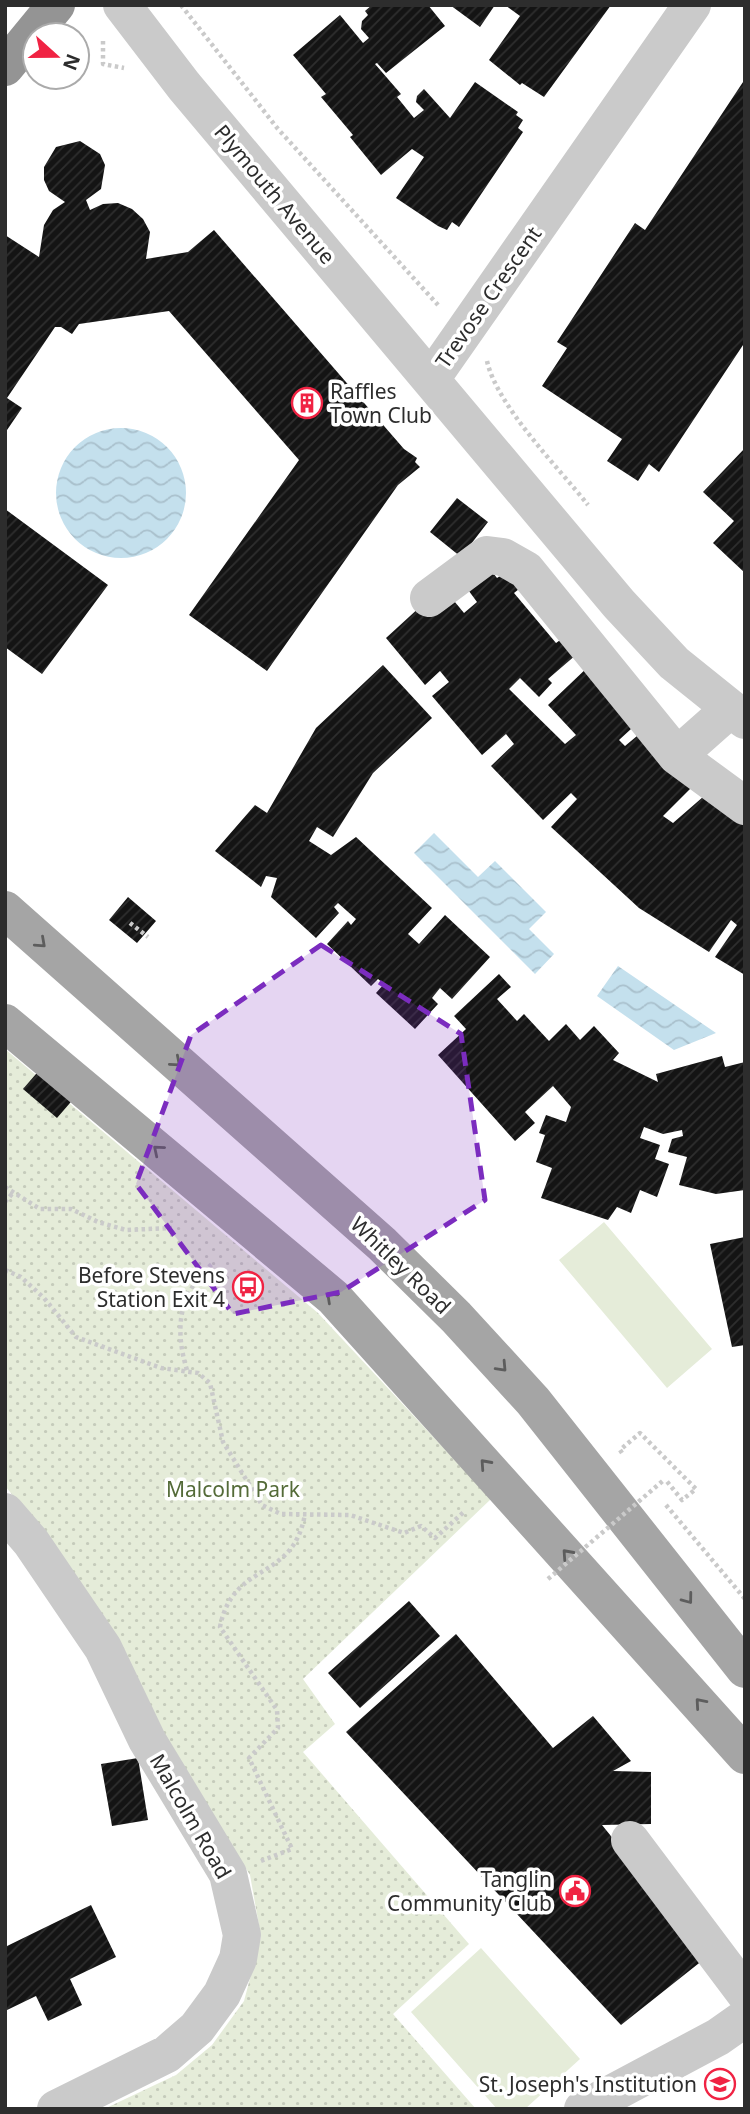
<svg xmlns="http://www.w3.org/2000/svg" width="750" height="2114" viewBox="0 0 750 2114" font-family="'Noto Sans',sans-serif">
  <style>
    .grass { fill: #e5ecd9 }
    .park { fill: url(#park-dots) }
    .water { fill: url(#water-waves) }
    .building { fill: url(#building-hatch) }
    .lines { fill: none; stroke-linecap: round; stroke-linejoin: round }
    .path { stroke: #cacaca; stroke-width: 4.5; stroke-dasharray: 3.5 3.5; stroke-linecap: butt }
    .minor { stroke: #cacaca; stroke-width: 38 }
    .major { stroke: #a5a5a5; stroke-width: 38 }
    .highway { stroke: #949494; stroke-width: 38 }
    .path-bridge { stroke: #cacaca; stroke-width: 4.5; stroke-dasharray: 3.5 3.5; stroke-linecap: butt }
    .oneway { stroke: #5d5d5d }
    .marked { fill: #7b2cbf; fill-opacity: 0.2; stroke: #7b2cbf; stroke-width: 5; stroke-dasharray: 14 9; stroke-linejoin: round }
    .labels { text-anchor: middle; dominant-baseline: central; stroke-width: 7; stroke-linejoin: round; paint-order: stroke }
    .street-label { font-size: 21px; fill: #2d2d2d; stroke: #fff }
    .poi-label { font-size: 21px; fill: #2d2d2d; stroke: #fff; text-anchor: end }
    .park-label { font-size: 21px; fill: #546b38; stroke: #fff }
  </style>
  <defs>
    <pattern id="park-dots" width="8" height="8" patternUnits="userSpaceOnUse" patternTransform="scale(1.75)"><rect width="8" height="8" fill="#e5ecd9"/><path d="M2 2h.1M6 6h.1" fill="none" stroke="#c5cbbb" stroke-width="1.8" stroke-linecap="round"/></pattern>
    <pattern id="water-waves" width="16" height="10" patternUnits="userSpaceOnUse" patternTransform="scale(1.75)"><rect width="16" height="10" fill="#c4e0ed"/><path d="M0 5q4-4 8 0t8 0" fill="none" stroke="#a9c0cc"/></pattern>
    <pattern id="building-hatch" width="6" height="6" patternUnits="userSpaceOnUse" patternTransform="scale(1.75)"><rect width="6" height="6" fill="#141414"/><path d="M-1 1l2-2M0 6l6-6M5 7l2-2" fill="none" stroke="#2e2e2e"/></pattern>
  </defs>
  <rect width="100%" height="100%" fill="#fff"/>
  <path class="grass" d="M604 1222 712 1349 667 1388 559 1260Z
    M481 1948 580 2059 525 2109H497L411 2012Z"/>
  <path class="park" d="M5 1049 318 1313 491 1499 303 1679 335 1724 303 1752 469 1944 393 2014 476 2109H104L176 2075 212 2045 244 2001 261 1937 250 1875 162 1735 45 1534 5 1486Z"/>
  <path class="water" d="M56 493a65 65 0 1 1 130 0a65 65 0 1 1-130 0Z
    M434 833 478 877 495 861 546 912 529 929 554 954 535 974 414 853Z
    M618 966 716 1033 674 1050 597 996Z"/>
  <path class="building" d="M372 5H428L445 26 386 73 377 63 375 64 401 94 397 97 414 118 424 110 416 102 417 96 424 89 450 118 475 82 518 112 516 115 523 120 518 128 523 132 459 227 452 222 447 230 438 226 396 198 424 157 412 149 381 175 350 137 353 135 321 97 326 94 293 55 340 15 363 43 369 38 361 29 362 21 368 15 365 11Z
    M450 5H495L480 27Z
    M505 5H611L544 97 522 83 520 85 489 60 520 16Z
    M745 79V342L659 472 649 464 638 481 607 461 622 439 542 386 567 348 557 342 635 223 645 230Z
    M80 141 100 154 105 165 101 189 86 200 90 210 103 204 118 203 132 209 143 219 150 232 146 259 188 252 214 230 404 449 417 458 415 462 420 467 398 485 267 671 189 615 299 460 169 311 79 324 72 334 61 327H55L7 398 22 408 5 433V235L39 257 44 225 53 210 65 202 49 191 44 180V167L56 147Z
    M745 448V573L713 543 734 521 703 492Z
    M457 498 488 522 461 557 430 532Z
    M5 509 108 585 42 674 5 647Z
    M487 565 497 578 506 572 519 589 514 593 556 643 563 638 577 654 548 679 552 683 539 697 520 678 509 689 565 744 576 735 548 705 590 665 643 718 619 740 625 746 649 726 700 779 663 816 673 823 711 790 745 815V975L715 957 737 925 731 920 709 952 639 908 551 827 577 799 571 793 543 820 491 766 514 744 506 734 482 755 432 696 449 682 440 671 425 685 386 638 421 606 450 596 464 613 477 602 463 583Z
    M383 665 432 718 373 773 333 837 317 827 309 841 331 855 356 837 432 908 408 934 419 944 445 915 490 957 452 999 440 988 432 998 438 1004 415 1029 376 993 384 984 378 979 371 986 327 944 348 921 351 925 356 919 338 903 334 907 339 913 316 938 271 897 277 878 266 876 261 887 215 851 255 805 267 813 316 728Z
    M128 897 156 921 137 943 109 920Z
    M499 974 511 987 497 999 517 1021 524 1014 549 1041 566 1024 580 1040 594 1026 619 1053 613 1060 658 1082 656 1074 722 1056 725 1067 745 1062V1190L716 1194 679 1185 687 1157 668 1152 672 1139 683 1136 682 1130 663 1134 644 1127 640 1138 660 1145 655 1159 669 1164 657 1197 640 1190 631 1213 617 1207 608 1220 541 1198 552 1168 536 1162 545 1135 539 1133 546 1115 566 1122 571 1107 553 1086 525 1112 535 1123 515 1141 438 1055 466 1029 454 1016Z
    M42 1067 76 1096 57 1118 23 1089Z
    M745 1237V1345L732 1347 710 1244Z
    M409 1601 440 1636 360 1708 328 1673Z
    M456 1634 553 1748 593 1716 631 1761 613 1771 651 1772V1824L602 1825 708 1956 621 2025 346 1732Z
    M138 1758 148 1820 112 1826 101 1764Z
    M91 1905 116 1957 70 1979 82 2005 48 2021 36 1996 5 2011V1947Z"/>
  <g class="lines">
    <path class="path" d="M181 5 278 129 438 305
      M103 41V64L124 68
      M487 361C497 406 558 467 588 505
      M130 923 148 937
      M5 1187 40 1209H71L98 1222 126 1230 172 1228
      M5 1202 12 1194
      M5 1270 21 1277 44 1298 76 1337 161 1368 198 1373 210 1383 223 1442 262 1505 281 1514 350 1515 404 1533 421 1526 435 1538 465 1511
      M187 1370C174 1328 179 1293 212 1264
      M622 1453 620 1450 640 1433 696 1489 682 1500 665 1479
      M666 1505 745 1599
      M261 1861 292 1849 249 1758 278 1728 277 1710 220 1627C233 1560 293 1583 305 1514"/>
    <path class="minor" d="M122 5 184 86 619 604 674 663 745 720
      M431 379 692 5
      M429 598 487 555 503 557 526 570 677 756 745 806
      M677 756 729 710
      M5 1512 31 1542 103 1648 147 1740 228 1874 242 1935 238 1959 222 1994 197 2028 167 2054 56 2109
      M630 1840 745 1993
      M583 2109 718 2037 745 2018"/>
    <path class="major" d="M5 910 382 1244 456 1317 533 1401 745 1669
      M5 1023 334 1298 745 1755"/>
    <path class="highway" d="M5 67 56 5"/>
    <path class="path-bridge" d="M548 1579 665 1479"/>
  </g>
  <defs><path id="oneway-chevron" d="M-2-3.5L2.5 0L-2 3.5" fill="none" stroke-width="1.6" stroke-linecap="round" stroke-linejoin="round" transform="scale(1.75)"/></defs>
  <g class="oneway">
    <use href="#oneway-chevron" transform="translate(41 943) rotate(42)"/>
    <use href="#oneway-chevron" transform="translate(176 1062) rotate(41)"/>
    <use href="#oneway-chevron" transform="translate(158 1150) rotate(-140)"/>
    <use href="#oneway-chevron" transform="translate(331 1297) rotate(-137)"/>
    <use href="#oneway-chevron" transform="translate(502 1367) rotate(47)"/>
    <use href="#oneway-chevron" transform="translate(485 1464) rotate(-132)"/>
    <use href="#oneway-chevron" transform="translate(567 1554) rotate(-132)"/>
    <use href="#oneway-chevron" transform="translate(688 1599) rotate(53)"/>
    <use href="#oneway-chevron" transform="translate(700 1703) rotate(-131)"/>
  </g>
  <path class="marked" d="M321 945 461 1034 485 1200 341 1292 233 1314 136 1184 191 1035Z"/>
  <defs>
    <g id="building-ring" transform="scale(1.575)"><circle r="9.5" fill="#fff" stroke="#f02343" stroke-width="1.5"/><path d="M-4-6H4V6H1V3H-1V6H-4ZM-2.5-4.3h1.7v1.8h-1.7ZM.8-4.3h1.7v1.8H.8ZM-2.5-1h1.7V.8h-1.7ZM.8-1h1.7V.8H.8Z" fill="#f02343"/></g>
    <g id="bus-ring" transform="scale(1.575)"><circle r="9.5" fill="#fff" stroke="#f02343" stroke-width="1.5"/><path d="M-5-6H5V4H4V6H2V4H-2V6H-4V4H-5ZM-3.5-4V0h7V-4ZM-3.5 1.2v1.5H-2V1.2ZM2 1.2v1.5H3.5V1.2Z" fill="#f02343"/></g>
    <g id="civic-ring" transform="scale(1.575)"><circle r="9.5" fill="#fff" stroke="#f02343" stroke-width="1.5"/><path d="M-.6-6.5H3V-4.5H.6V-3L4-1V1h2V6H-6V1h2V-1L-.6-3ZM-1.2 2.5V6h2.4V2.5Z" fill="#f02343"/></g>
    <g id="school-ring" transform="scale(1.575)"><circle r="9.5" fill="#fff" stroke="#f02343" stroke-width="1.5"/><path d="M0-5L7-2L0 1L-7-2ZM-4 1L0 2.5L4 1V4Q0 6-4 4Z" fill="#f02343"/></g>
  </defs>
  <g fill-rule="evenodd">
    <use href="#building-ring" x="307" y="403"/>
    <use href="#bus-ring" x="248" y="1287"/>
    <use href="#civic-ring" x="575" y="1891"/>
    <use href="#school-ring" x="720" y="2084"/>
  </g>
  <g class="labels">
    <g class="street-label">
      <text transform="translate(275 194) rotate(50)">Plymouth Avenue</text>
      <text transform="translate(488 297) rotate(-55)">Trevose Crescent</text>
      <text transform="translate(401 1265) rotate(44)">Whitley Road</text>
      <text transform="translate(191 1816) rotate(60)">Malcolm Road</text>
    </g>
    <g class="poi-label">
      <text x="330" y="391" text-anchor="start">Raffles<tspan x="330" dy="24">Town Club</tspan></text>
      <text x="225" y="1275">Before Stevens<tspan x="225" dy="24">Station Exit 4</tspan></text>
      <text x="552" y="1879">Tanglin<tspan x="552" dy="24">Community Club</tspan></text>
      <text x="697" y="2084">St. Joseph's Institution</text>
    </g>
    <g class="park-label">
      <text x="233" y="1489">Malcolm Park</text>
    </g>
  </g>
  <rect width="750" height="2114" fill="none" stroke="#2d2d2d" stroke-width="14"/>
  <g transform="translate(56 56) rotate(111)"><circle r="33" fill="#ffffff" stroke="#ababab" stroke-width="2"/>
  <path d="M0-5L12 26L0 18L-12 26Z" fill="#f02343"/>
  <text y="-10" font-size="19" font-weight="bold" text-anchor="middle" fill="#2d2d2d">N</text>
  </g>
</svg>
